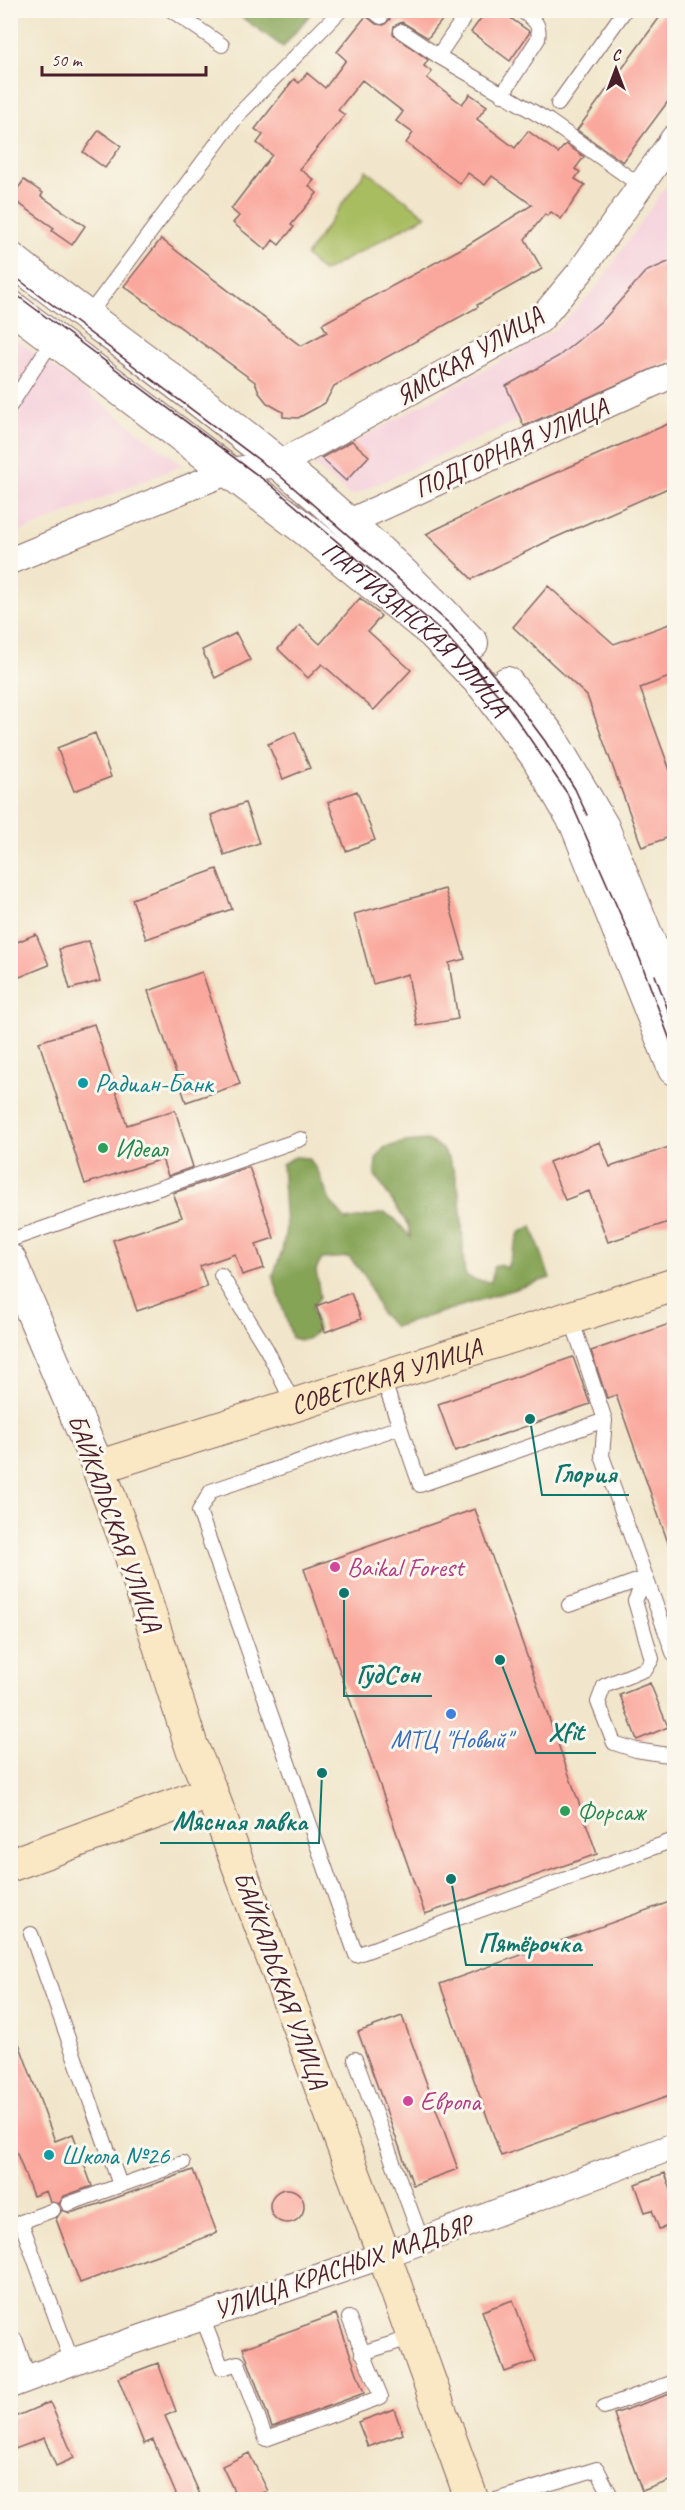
<svg xmlns="http://www.w3.org/2000/svg" width="685" height="2510" viewBox="0 0 685 2510" font-family="Caveat,sans-serif">
  <style>
    .built { fill: #f5cfdc }
    .green { fill: #a8bd61; stroke: #796e46; stroke-width: 1.5 }
    .forest { fill: #86a457; stroke: #686241; stroke-width: 1.5 }
    .building { fill: #faa89d }
    .lines { fill: none; stroke-linecap: round; stroke-linejoin: round }
    .service-casing { stroke: #846563; stroke-width: 16 }
    .minor-casing { stroke: #846563; stroke-width: 28 }
    .tertiary-casing { stroke: #846563; stroke-width: 34 }
    .secondary-casing { stroke: #846563; stroke-width: 35 }
    .service { stroke: #fff; stroke-width: 14 }
    .minor { stroke: #fff; stroke-width: 26 }
    .tertiary { stroke: #fff; stroke-width: 32 }
    .secondary { stroke: #fae7c3; stroke-width: 33 }
    .tram { stroke: #4a1f2b; stroke-width: 1.5 }
    .culture-dot { fill: #0f9aa8; stroke: #fbf7ec; stroke-width: 2 }
    .leisure-dot { fill: #2e9e5b; stroke: #fbf7ec; stroke-width: 2 }
    .hotel-dot { fill: #d1479c; stroke: #fbf7ec; stroke-width: 2 }
    .shop-dot { fill: #3f7fe0; stroke: #fbf7ec; stroke-width: 2 }
    .labels { text-anchor: middle; dominant-baseline: central; stroke-width: 6; stroke-linejoin: round; paint-order: stroke }
    .street-label { font-size: 26px; fill: #4a1f2b; stroke: #fbf7ec }
    .culture-label { font-size: 26px; fill: #0d838f; stroke: #fbf7ec; text-anchor: start }
    .leisure-label { font-size: 26px; fill: #27864d; stroke: #fbf7ec; text-anchor: start }
    .hotel-label { font-size: 26px; fill: #b23c85; stroke: #fbf7ec; text-anchor: start }
    .shop-label { font-size: 26px; fill: #366cbe; stroke: #fbf7ec }
    .leader { fill: none; stroke: #0f766e; stroke-width: 2 }
    .callout-dot { fill: #0f766e; stroke: #fbf7ec; stroke-width: 2 }
    .callout-label { font-size: 27px; text-anchor: middle; font-weight: bold; fill: #0f766e; stroke: #fbf7ec; stroke-width: 6; stroke-linejoin: round; paint-order: stroke }
  </style>
  <rect width="100%" height="100%" fill="#fbf7ec"/>
  <filter id="ink" filterUnits="userSpaceOnUse"><feTurbulence type="fractalNoise" baseFrequency=".0167" numOctaves="2"/><feDisplacementMap in="SourceGraphic" scale="12" xChannelSelector="R" yChannelSelector="G"/><feConvolveMatrix kernelMatrix="1 2 1 2 8 2 1 2 1" color-interpolation-filters="sRGB"/></filter>
  <filter id="wash" filterUnits="userSpaceOnUse"><feTurbulence type="fractalNoise" baseFrequency=".008" numOctaves="4" result="noise"/><feDisplacementMap in="SourceGraphic" scale="24" xChannelSelector="R" yChannelSelector="G"/><feGaussianBlur stdDeviation="1.35" result="paint"/><feColorMatrix in="noise" values="0 0 0 0 0 0 0 0 0 0 0 0 0 0 0 0 0 1.4 0 .05"/><feComposite in="paint" operator="in"/></filter>
  <g filter="url(#wash)">
    <rect width="100%" height="100%" fill="#f1e6cb"/>
    <path class="built" d="M674 174V349L351 496 314 465 555 330 596 288Z
      M11 335 183 465 11 536Z"/>
    <path class="green" d="M366 170 426 216 323 272 306 256Z"/>
    <path class="forest" d="M233 11H313L283 47Z
      M427 1140C432 1143 440 1146 443 1150 467 1182 460 1237 465 1274L474 1280 491 1282 494 1267 500 1264 507 1268 519 1233 532 1226 550 1278 395 1327 381 1314 365 1276 349 1257 322 1259 316 1270 320 1297 312 1308 318 1329C310 1340 305 1342 292 1338L273 1276 282 1251 286 1228 282 1164 295 1157 309 1158 318 1171 330 1201 346 1220 385 1213 395 1219 411 1238 408 1225 375 1175 376 1159 384 1148 405 1142Z"/>
    <g id="blocks">
      <path class="building" d="M387 10H450L428 38 402 22 394 26 393 34 428 60 424 66 432 72 427 78 462 104 470 94 487 106 477 119 515 148 528 131 558 153 566 144 584 157 575 169 580 172 575 179 585 185 561 219 551 212 547 216 545 214 525 239 542 269 477 305 478 307 334 386 325 403 318 407 298 418 283 417V412L267 403 260 394 255 382 124 286 161 239 301 346 327 332 322 324 466 246 532 205 492 176 485 185 468 173 460 184 406 143 413 133 396 121 403 112 362 80 338 110 345 115 300 169 314 180 309 186 317 193 291 225 294 227 279 245 273 240 266 250 233 223 239 216 231 209 272 155 257 143 263 135 255 129 294 79 299 83 307 73 325 88 346 60 337 52 366 16 376 24 384 25 390 19Z
        M487 10H499L530 32 510 61 471 32Z
        M665 10H675V92L623 162 577 130Z
        M99 130 121 146 105 168 83 152Z
        M24 180 43 193 41 196 85 226 72 245 52 231 54 228 11 198Z
        M675 259V359L524 426 506 386 559 356 605 318 645 272Z
        M675 421V485L552 539 472 579 426 534 530 484Z
        M352 441 369 456 346 481 321 458Z
        M548 586 614 644 675 622V675L640 688 675 784V835L642 847 587 696 513 627Z
        M360 598 381 616 368 631 411 670 374 710 322 664 308 678 278 649 300 625 320 644Z
        M236 633 250 660 215 678 202 650Z
        M295 732 310 768 283 779 268 744Z
        M95 733 111 777 74 791 57 748Z
        M357 791 375 840 346 851 328 802Z
        M245 803 259 843 224 855 211 815Z
        M217 869 232 909 146 939 132 899Z
        M445 889 465 959 449 963 458 1019 417 1026 408 974 373 984 354 914Z
        M36 934 49 965 10 981V945Z
        M89 941 100 981 70 989 59 949Z
        M202 972 240 1084 186 1102 148 991Z
        M94 1024 127 1125 175 1110 193 1167 168 1176 162 1159 85 1184 39 1042Z
        M600 1142 610 1167 675 1145V1220L608 1242 589 1191 565 1200 549 1162Z
        M249 1167 274 1238 256 1244 264 1268 242 1275 235 1254 200 1266 207 1287 137 1311 113 1240 182 1217 173 1193Z
        M351 1293 361 1319 325 1332 316 1306Z
        M675 1322V1553L672 1554 616 1395 607 1398 591 1351Z
        M573 1357 590 1404 455 1451 438 1404Z
        M475 1509 597 1854 425 1914 304 1569Z
        M650 1683 668 1727 637 1740 620 1695Z
        M675 1900V2094L501 2156 440 1984Z
        M402 2016 458 2169 413 2185 358 2032Z
        M10 2027H13L55 2141 73 2134 92 2186 64 2196 59 2204 50 2202 46 2191 33 2196 10 2135Z
        M193 2170 217 2233 80 2283 56 2219 62 2210 70 2213 99 2204Z
        M665 2173 675 2201V2224L659 2229 652 2210 645 2212 635 2184Z
        M270 2206a17 17 0 1 1 34 0a17 17 0 1 1-34 0Z
        M513 2300 536 2361 505 2372 482 2311Z
        M336 2314 364 2393 272 2427 243 2348Z
        M158 2363 176 2411 165 2416 202 2499H178L153 2440 144 2444 118 2378Z
        M675 2392V2479L642 2491 614 2414Z
        M50 2402 74 2458 56 2466 44 2438 10 2451V2419Z
        M394 2409 403 2434 368 2447 358 2422Z
        M249 2453 268 2491 249 2499H238L222 2466Z"/>
    </g>
  </g>
  <g filter="url(#ink)">
    <use href="#blocks" fill-opacity="0" stroke="#846563" stroke-width="1.5"/>
    <g class="lines">
      <g class="service-casing">
        <path id="service" d="M171 10 222 45
          M372 10 381 17
          M469 10 438 56 549 121 641 186
          M401 31 438 56
          M502 95 538 39C541 23 533 19 520 10
          M558 104 625 10
          M87 317 238 115 341 10
          M10 406 54 338
          M10 1240 301 1139
          M221 1275 267 1350 294 1405
          M571 1318 605 1420 602 1456 674 1655
          M382 1377 400 1427 211 1491 199 1511 356 1955 674 1840
          M400 1427 420 1485 605 1420
          M645 1578 635 1601 652 1659 646 1669 604 1686 598 1702 614 1743 636 1750 674 1756
          M569 1605 645 1578
          M31 1934 120 2185
          M355 2059 422 2241
          M68 2204 183 2163
          M53 2210 21 2222 72 2362
          M202 2317 222 2368 238 2363 266 2439 381 2397 349 2318
          M362 2353 413 2337
          M604 2407 674 2382
          M496 2500 597 2469 613 2500"/>
      </g>
      <g class="minor-casing">
        <path id="minor" d="M347 523 674 374
          M10 561 229 471 279 464 540 320 580 272 674 138
          M10 2343 23 2380
          M10 2385 83 2358 384 2255 674 2146"/>
      </g>
      <g class="tertiary-casing">
        <g id="tertiary">
          <path d="M10 258C99 327 191 391 278 463 347 519 411 579 472 643"/>
          <path id="s1" d="M10 306 306 530 432 632 484 686 537 757 576 824 674 1069"/>
          <path d="M507 683 548 734 603 827 674 1003"/>
          <path d="M10 1260 98 1467"/>
        </g>
      </g>
      <g class="secondary-casing">
        <g id="secondary">
          <path d="M10 1865 211 1792"/>
          <path id="s2" d="M472 2500 384 2255 211 1792 191 1745 129 1549 98 1467 674 1285"/>
        </g>
      </g>
      <use href="#service" class="service"/>
      <use href="#minor" class="minor"/>
      <use href="#tertiary" class="tertiary"/>
      <use href="#secondary" class="secondary"/>
      <path class="tram" d="M10 273 279 475 451 625 513 698 545 741 575 789 587 815
        M10 290 272 486 443 632 506 704 567 793 640 959 674 1051
        M655 975 674 1026"/>
    </g>
  </g>
  <g class="culture-dot">
    <circle cx="83" cy="1083" r="6"/>
    <circle cx="49" cy="2155" r="6"/>
  </g>
  <g class="leisure-dot">
    <circle cx="103" cy="1148" r="6"/>
    <circle cx="565" cy="1811" r="6"/>
  </g>
  <g class="hotel-dot">
    <circle cx="335" cy="1567" r="6"/>
    <circle cx="408" cy="2101" r="6"/>
  </g>
  <circle class="shop-dot" cx="451" cy="1714" r="6"/>
  <g class="labels">
    <g class="street-label">
      <text transform="translate(469 356) rotate(-31)">ЯМСКАЯ УЛИЦА</text>
      <text transform="translate(511 448) rotate(-24)">ПОДГОРНАЯ УЛИЦА</text>
      <text stroke="none"><textPath href="#s1" startOffset="519">ПАРТИЗАНСКАЯ УЛИЦА</textPath></text>
      <text stroke="none"><textPath href="#s2" startOffset="1401">СОВЕТСКАЯ УЛИЦА</textPath></text>
      <text transform="translate(115 1523) rotate(70)">БАЙКАЛЬСКАЯ УЛИЦА</text>
      <text transform="translate(281 1980) rotate(70)">БАЙКАЛЬСКАЯ УЛИЦА</text>
      <text transform="translate(343 2267) rotate(-19)">УЛИЦА КРАСНЫХ МАДЬЯР</text>
    </g>
    <g class="culture-label">
      <text x="95" y="1083">Радиан-Банк</text>
      <text x="61" y="2155">Школа №26</text>
    </g>
    <g class="leisure-label">
      <text x="115" y="1148">Идеал</text>
      <text x="577" y="1811">Форсаж</text>
    </g>
    <g class="hotel-label">
      <text x="347" y="1567">Baikal Forest</text>
      <text x="420" y="2101">Европа</text>
    </g>
    <g class="shop-label">
      <text x="451" y="1739">МТЦ "Новый"</text>
    </g>
  </g>
  <path class="leader" d="M530 1419L542 1495H629M344 1593L344 1696H432M500 1660L536 1753H596M322 1773L319 1843H160M451 1879L466 1965H593"/>
  <g class="callout-dot">
    <circle cx="530" cy="1419" r="6"/>
    <circle cx="344" cy="1593" r="6"/>
    <circle cx="500" cy="1660" r="6"/>
    <circle cx="322" cy="1773" r="6"/>
    <circle cx="451" cy="1879" r="6"/>
  </g>
  <g class="callout-label">
    <text x="585" y="1482">Глория</text>
    <text x="388" y="1683">ГудСон</text>
    <text x="566" y="1740">Xfit</text>
    <text x="240" y="1830">Мясная лавка</text>
    <text x="530" y="1952">Пятёрочка</text>
  </g>
  <rect width="685" height="2510" fill="none" stroke="#fbf7ec" stroke-width="36"/>
  <g transform="translate(616 69)" stroke="#fbf7ec" stroke-width="4.5" paint-order="stroke">
  <path d="M0-4.5L10 22L0 15L-10 22Z" fill="#4a1f2b"/>
  <text y="-9" font-size="16" font-weight="bold" text-anchor="middle" fill="#4a1f2b">С</text>
  </g>
  <path d="M42 66v9h164v-9" fill="none" stroke="#4a1f2b" stroke-width="3"/>
  <text x="51" y="66" font-size="18" fill="#4a1f2b" stroke="#fbf7ec" stroke-width="4.5" paint-order="stroke">50 m</text>
</svg>
